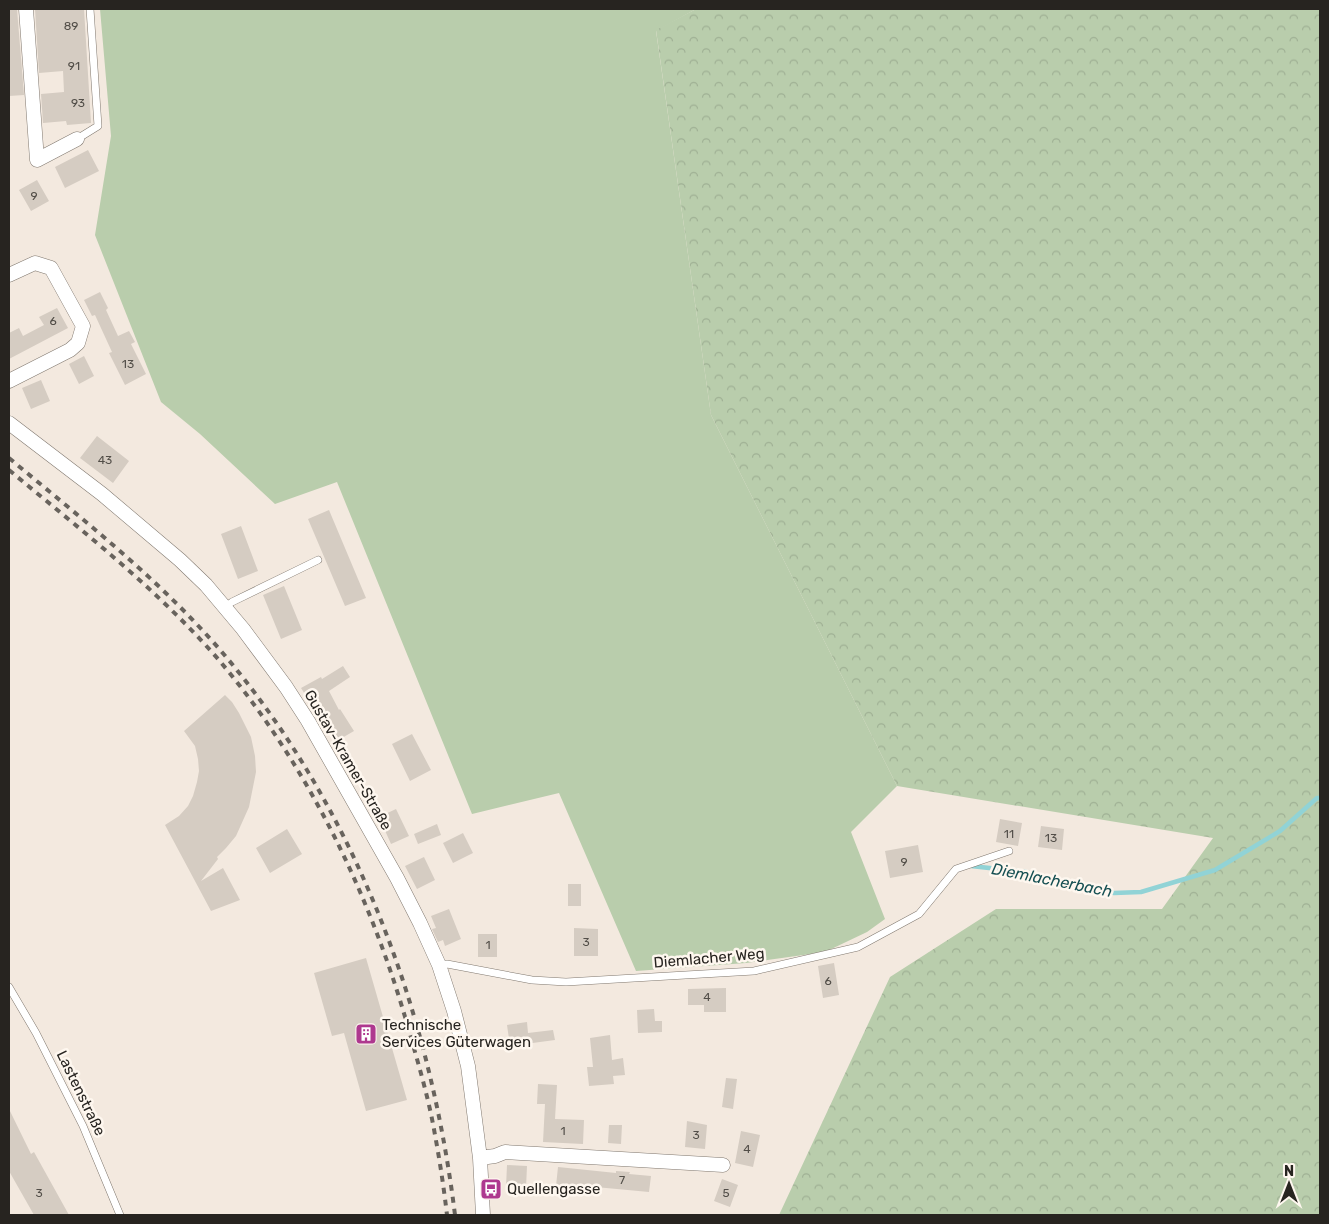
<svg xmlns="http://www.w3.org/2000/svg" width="1329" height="1224" viewBox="0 0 1329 1224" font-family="Rubik,sans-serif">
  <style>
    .green { fill: #b9cdac }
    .forest { fill: url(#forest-crowns) }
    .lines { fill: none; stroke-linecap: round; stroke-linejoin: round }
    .stream { stroke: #91d3d6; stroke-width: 4.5 }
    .building { fill: #d5ccc2 }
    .service-casing { stroke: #80786f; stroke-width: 8 }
    .minor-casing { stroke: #80786f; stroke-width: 15 }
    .service { stroke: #fff; stroke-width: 7 }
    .minor { stroke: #fff; stroke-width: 14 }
    .rail { stroke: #68635d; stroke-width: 4; stroke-dasharray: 6 6; stroke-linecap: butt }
    .labels { text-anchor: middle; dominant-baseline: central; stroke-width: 5; stroke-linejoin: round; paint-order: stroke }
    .number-label { font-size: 12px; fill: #524e48 }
    .street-label { font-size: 15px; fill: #272420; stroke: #fef7ef }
    .poi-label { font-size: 15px; fill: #272420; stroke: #fef7ef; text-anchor: start }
    .water-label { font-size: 16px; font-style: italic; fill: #165053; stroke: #fef7ef }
  </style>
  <defs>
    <pattern id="forest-crowns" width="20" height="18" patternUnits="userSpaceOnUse" patternTransform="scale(1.25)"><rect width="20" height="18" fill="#b9cdac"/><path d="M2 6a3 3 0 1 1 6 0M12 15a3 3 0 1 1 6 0" fill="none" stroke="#9fb094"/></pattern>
  </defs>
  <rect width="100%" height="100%" fill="#f3e9df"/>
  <path class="green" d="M100 9H696L656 31 711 415 897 786 851 832 885 919 867 932 825 952 746 963 636 971 559 793 472 814 337 482 275 504 200 434 161 402 95 235 111 136Z"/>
  <path class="forest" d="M696 9H1320V1215H779L890 977 996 909H1162L1213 838 897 786 711 415 656 30Z"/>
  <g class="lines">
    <path class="stream" d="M971 866 1026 872 1061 884 1114 893 1141 892 1215 870 1280 831 1317 798H1320"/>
  </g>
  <path class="building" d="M9 9H17L24 95 9 96Z
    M35 9H84L91 123 67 125 66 121 43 123 41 94 64 92 63 71 39 73Z
    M88 150 99 171 65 188 55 167Z
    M37 180 49 201 31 211 19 190Z
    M100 292 108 308 106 310 118 336 129 331 135 342 131 344 146 374 125 385 109 353 112 352 95 315 92 316 84 300Z
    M57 308 68 328 9 359V333L19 328 23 336 44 325 39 317Z
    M84 356 94 376 79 384 69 364Z
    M41 380 50 401 31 409 22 388Z
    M97 436 129 461 113 483 80 458Z
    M329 510 366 598 345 606 308 519Z
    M241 526 258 571 238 579 221 534Z
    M284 586 302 630 281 639 263 595Z
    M343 666 350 677 329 691 339 710 340 709 354 731 335 742 301 688 321 677 322 679Z
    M225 695 232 702 239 713 251 737 255 756 256 772 249 807 236 836 226 848 217 857 218 859 201 881 223 868 240 900 211 911 165 825 179 816 188 806 193 796 197 782 199 771 198 759 195 746 184 731Z
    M412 734 431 770 410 781 392 744Z
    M396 809 409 836 391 844 379 817Z
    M1000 819 1022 823 1018 846 996 842Z
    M437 824 441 835 418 844 414 834Z
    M1041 826 1064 829 1062 850 1038 847Z
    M287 829 302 854 270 873 256 848Z
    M463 833 473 853 453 863 443 843Z
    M918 845 923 872 890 878 885 851Z
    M424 857 435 880 417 889 405 866Z
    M568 884H581V906H568Z
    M449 909 461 939 445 946 443 940 438 942 432 929 436 928 431 916Z
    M574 928 598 929V956H574Z
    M478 934H497V957H478Z
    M366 958 407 1100 366 1111 344 1033 332 1036 314 973Z
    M834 963 839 995 823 998 818 966Z
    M726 988V1012H704V1005H688V989Z
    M654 1009 655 1021H662V1032L638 1033 637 1010Z
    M527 1022 528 1033 553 1030 555 1040 510 1046 507 1025Z
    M610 1035 612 1060 623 1058 625 1075 613 1076 614 1084 589 1086 587 1067H593L590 1038Z
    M726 1078 737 1079 733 1109 722 1107Z
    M538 1084 557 1085 555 1119 584 1120 583 1144 543 1142 545 1104H537Z
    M9 1109 31 1154 34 1152 69 1215H34L9 1171Z
    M687 1121 707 1125 705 1149 685 1147Z
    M609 1125H622L621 1144 608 1143Z
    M741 1131 760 1135 753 1167 735 1163Z
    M507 1165 527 1166 526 1188 506 1187Z
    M558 1167 616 1173V1171L630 1172 629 1174 651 1176 649 1192 574 1185V1188L556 1186Z
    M722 1179 738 1185 730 1207 714 1201Z"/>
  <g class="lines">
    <g class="service-casing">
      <path id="service" d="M77 139 98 126 90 9
        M225 607 232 602 318 560
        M439 965 447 964 532 980 566 982 754 971 858 947 919 914 956 869 1009 851
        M9 987 36 1033 83 1126 120 1215"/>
    </g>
    <g class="minor-casing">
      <path id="minor" d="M26 9 37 160 77 139
        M9 275 35 263 51 268 83 326 78 343 70 350 9 381
        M9 423 102 494 180 560 206 585 243 629 286 687 308 721 397 878 420 923 439 965 454 1011 468 1066 480 1158 483 1215
        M480 1158 495 1156 505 1152 723 1165"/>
    </g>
    <use href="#service" class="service"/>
    <use href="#minor" class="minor"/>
    <path class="rail" d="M9 458C82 519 158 578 221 651 356 808 430 1012 455 1215
      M9 470C81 530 156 588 218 659 308 765 370 894 408 1027 418 1063 429 1099 435 1135 440 1162 444 1189 447 1215"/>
  </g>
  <defs>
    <g id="building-square" transform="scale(1.125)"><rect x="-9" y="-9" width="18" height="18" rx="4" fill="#ae388f" stroke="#fef7ef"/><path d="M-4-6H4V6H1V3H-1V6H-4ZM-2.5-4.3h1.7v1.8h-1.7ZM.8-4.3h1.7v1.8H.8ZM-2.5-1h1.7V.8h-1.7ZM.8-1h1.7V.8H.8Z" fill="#fff"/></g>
    <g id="bus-square" transform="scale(1.125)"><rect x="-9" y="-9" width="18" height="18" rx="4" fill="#ae388f" stroke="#fef7ef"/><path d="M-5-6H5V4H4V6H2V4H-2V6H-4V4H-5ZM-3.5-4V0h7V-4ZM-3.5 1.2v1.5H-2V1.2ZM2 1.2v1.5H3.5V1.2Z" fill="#fff"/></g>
  </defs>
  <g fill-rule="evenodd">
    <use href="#building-square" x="366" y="1034"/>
    <use href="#bus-square" x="491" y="1189"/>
  </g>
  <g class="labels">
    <g class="number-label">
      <text x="71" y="26">89</text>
      <text x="74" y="66">91</text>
      <text x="78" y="103">93</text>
      <text x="34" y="196">9</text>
      <text x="53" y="321">6</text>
      <text x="128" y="364">13</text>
      <text x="105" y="460">43</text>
      <text x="1009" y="834">11</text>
      <text x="1051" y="838">13</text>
      <text x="904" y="862">9</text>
      <text x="586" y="942">3</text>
      <text x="488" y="945">1</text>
      <text x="828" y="981">6</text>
      <text x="707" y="997">4</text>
      <text x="563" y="1131">1</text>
      <text x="696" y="1135">3</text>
      <text x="747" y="1149">4</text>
      <text x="622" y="1180">7</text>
      <text x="39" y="1193">3</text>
      <text x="726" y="1193">5</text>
    </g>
    <g class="street-label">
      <text transform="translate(348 760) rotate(60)">Gustav-Kramer-Straße</text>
      <text transform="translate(709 958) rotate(-5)">Diemlacher Weg</text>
      <text transform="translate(81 1093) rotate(64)">Lastenstraße</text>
    </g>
    <g class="poi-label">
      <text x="382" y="1025">Technische<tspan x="382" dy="17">Services Güterwagen</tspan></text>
      <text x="507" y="1189">Quellengasse</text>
    </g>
    <g class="water-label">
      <text transform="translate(1052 880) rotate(11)">Diemlacherbach</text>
    </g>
  </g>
  <rect width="1329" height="1224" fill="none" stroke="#272420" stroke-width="20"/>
  <g transform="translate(1289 1184)" stroke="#fef7ef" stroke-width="4" paint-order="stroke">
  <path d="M0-4L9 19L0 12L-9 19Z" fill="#272420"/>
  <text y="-8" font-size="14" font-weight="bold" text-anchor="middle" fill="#272420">N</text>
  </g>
</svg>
